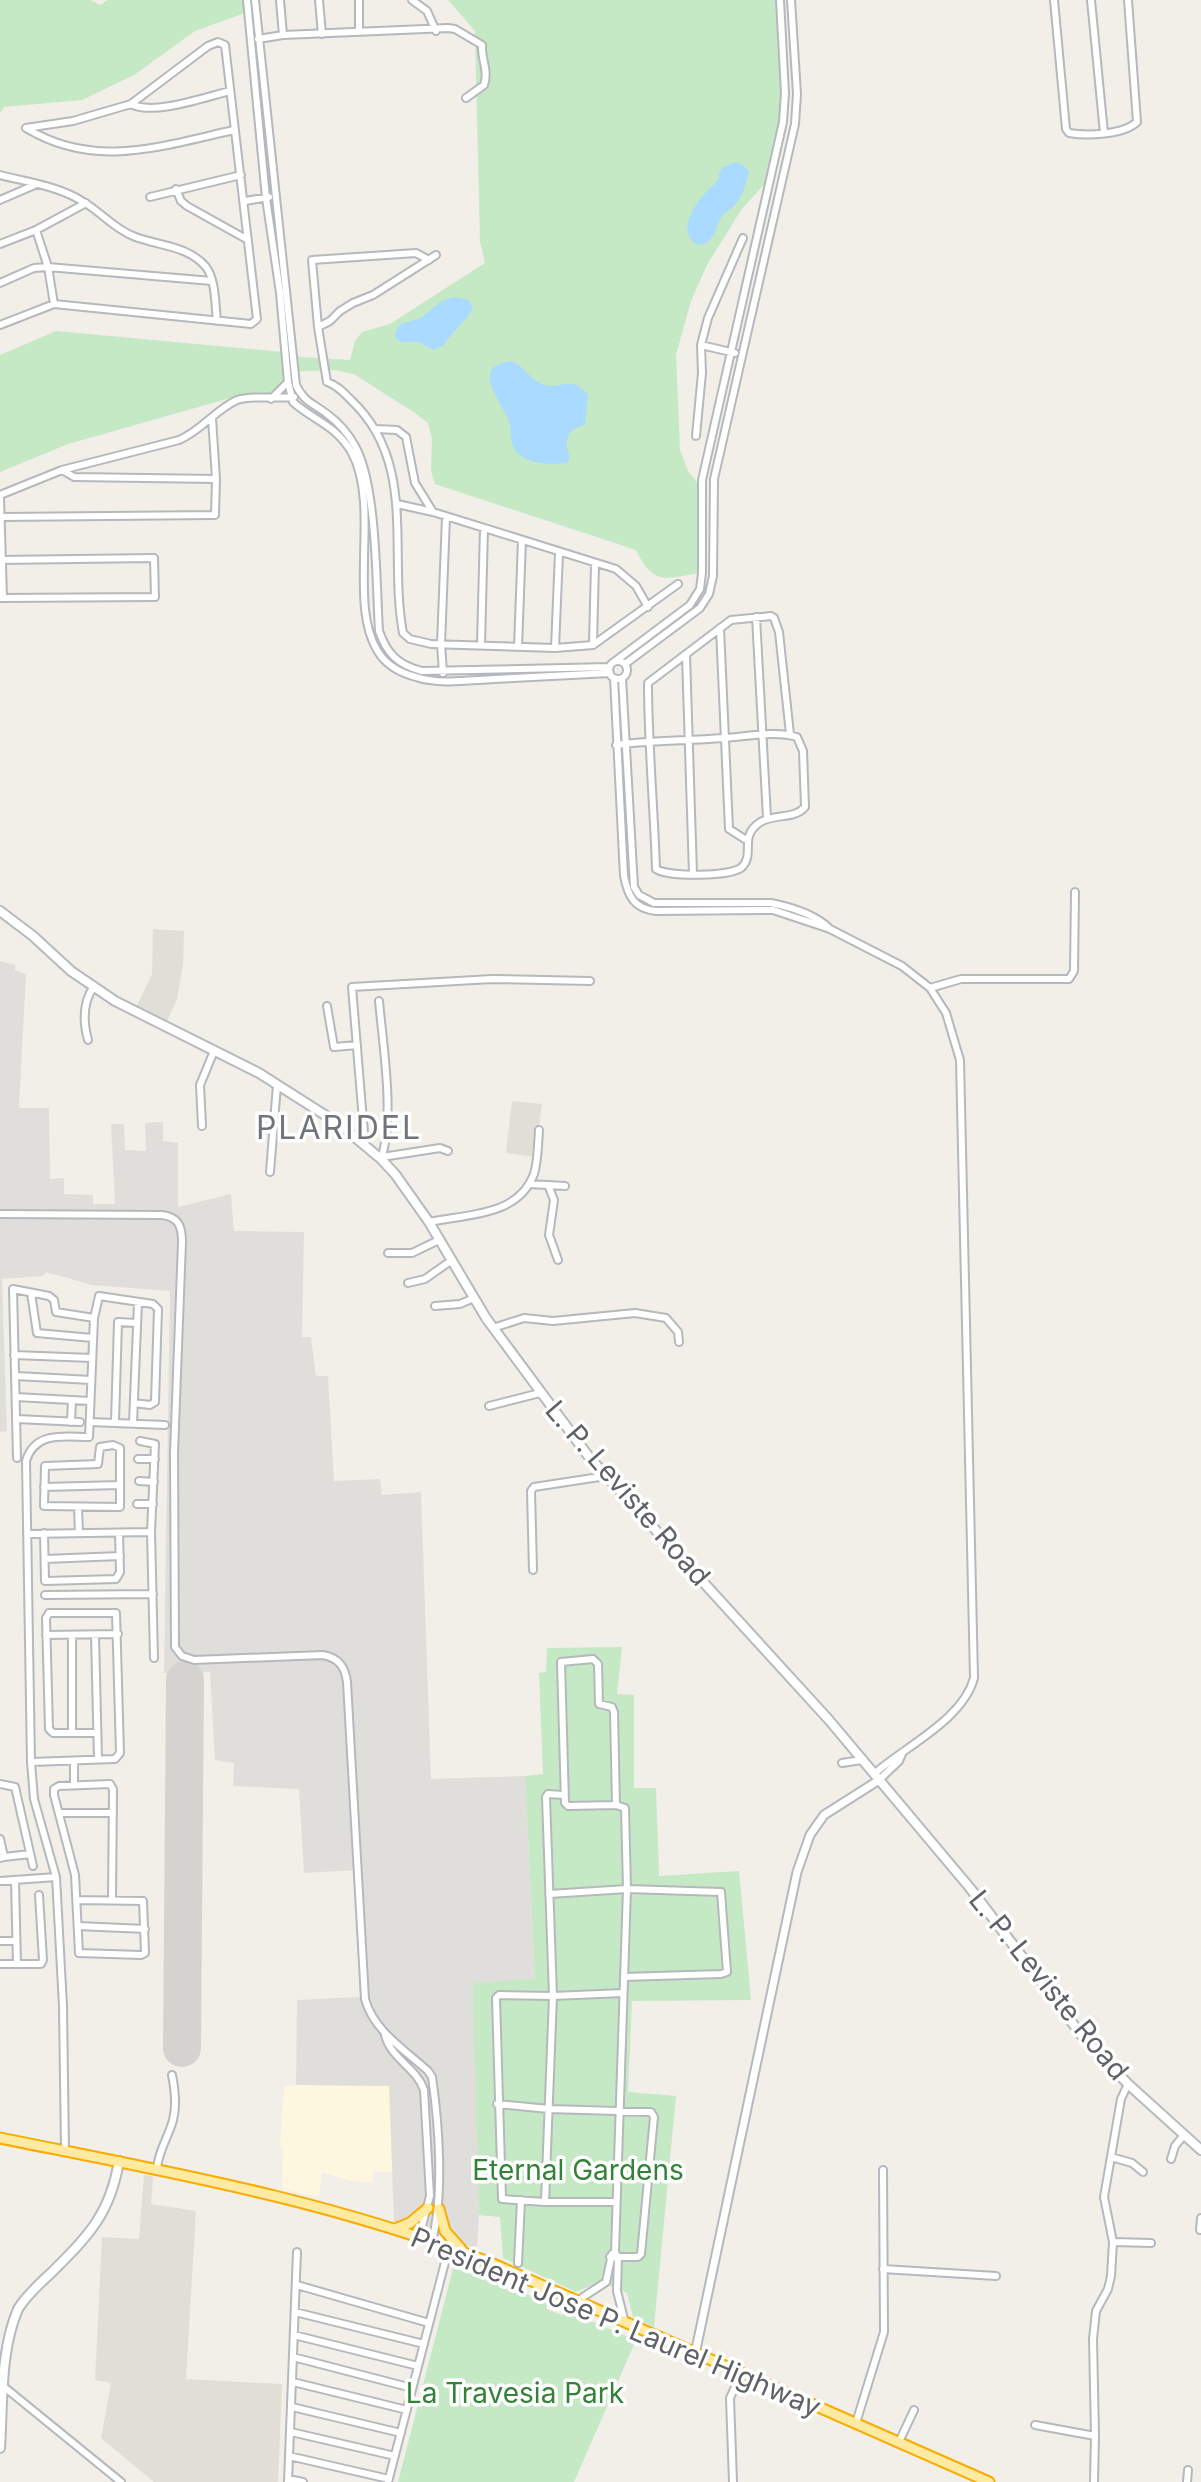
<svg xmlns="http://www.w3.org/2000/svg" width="1201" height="2482" viewBox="0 0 1201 2482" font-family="Inter,sans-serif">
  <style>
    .commercial { fill: #fef7e0 }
    .industrial { fill: #e0deda }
    .education { fill: #e1ded6 }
    .green { fill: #c5e8c5 }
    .water { fill: #aadaff }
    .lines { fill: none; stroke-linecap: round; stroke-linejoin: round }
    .runway { stroke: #d4d3d0; stroke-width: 38 }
    .minor-casing { stroke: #b5b8bc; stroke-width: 10 }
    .tertiary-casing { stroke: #b5b8bc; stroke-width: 11 }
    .secondary-casing { stroke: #b6babf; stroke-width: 12 }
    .trunk-casing { stroke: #f9ab00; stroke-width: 13 }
    .minor { stroke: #fff; stroke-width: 6 }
    .tertiary { stroke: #fff; stroke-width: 7 }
    .secondary { stroke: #fff; stroke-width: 8 }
    .trunk { stroke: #feeaa1; stroke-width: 9 }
    .labels { text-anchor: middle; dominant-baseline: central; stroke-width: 7; stroke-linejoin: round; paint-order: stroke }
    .street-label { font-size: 28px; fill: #5f6368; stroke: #fff }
    .park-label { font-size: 28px; fill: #348238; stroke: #fff }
    .quarter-label { font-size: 32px; letter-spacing: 2px; fill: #70757a; stroke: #fff }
  </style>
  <rect width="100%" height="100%" fill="#f1efe8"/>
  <path class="commercial" d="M296 2085 389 2086 394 2173 373 2171V2183L348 2180 322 2172 319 2198 282 2189 283 2148 280 2147 284 2087Z"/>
  <path class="industrial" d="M0 961 15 965V970L26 974 19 1108H49L50 1179 64 1178V1194L93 1195V1204H115L111 1124H124L125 1150 146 1151 145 1123 163 1122V1141L178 1143V1207L231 1194 234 1231 304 1232 302 1337H311L316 1376H328L334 1481 380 1479 382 1495 421 1492 431 1779 525 1776 535 1980 474 1983 479 2215 477 2249 446 2237 394 2222 389 2086 296 2085 297 2000 360 1997 354 1870 304 1873 299 1789 233 1786 234 1763 215 1760 210 1672 164 1673 170 1291 92 1285 46 1272 43 1276 2 1279 7 1431 0 1432Z"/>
  <path class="education" d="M153 929 184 931 183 964 177 999 165 1026 135 1010 152 974Z
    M512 1101 542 1104 535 1157 506 1153Z
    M144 2175 153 2176 151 2204 196 2211 186 2379 282 2384 278 2482H154L101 2438 111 2383 95 2380 102 2237 139 2239Z"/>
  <path class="green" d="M0 0H90L101 5 107 0H244L245 13 195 31 134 75 82 100 4 107 0 113Z
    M448 0H778L782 115 770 178 741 210 707 265 691 301 676 355 680 450 688 471 702 489 701 573C665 578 654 587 636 550L435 484 431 471 432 439 428 423 415 413 354 374 334 370 285 372 281 388 270 393 241 395 68 444 0 472V355L56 331 283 352 301 357 350 360 355 341 362 332 390 324 485 263 480 241 475 31Z
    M622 1647 617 1694 634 1695V1788H656L659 1876 739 1871 751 2000 632 2001 628 2092 676 2096 654 2327 633 2317 627 2293 600 2282 576 2292 503 2258 500 2217 479 2215 473 1983 535 1979 525 1776 543 1774 539 1673 546 1672 547 1648Z
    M455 2261 509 2282V2287L548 2303 546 2309 562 2315 564 2310 636 2340 574 2482H398Z"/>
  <path class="water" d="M735 162 742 164 749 172C746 184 742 199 732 208 730 209 723 214 722 216 714 229 716 243 698 245 675 233 695 204 708 190 710 188 717 182 718 180 719 176 719 172 722 168Z
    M453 297 469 300 473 308C465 324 452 330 444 345L434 350 418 342H401L395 337 396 330 401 324 421 318 440 302Z
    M512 361C524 366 529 379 542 384 563 391 571 373 588 395L585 425C567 429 563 440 570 458L567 463C550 465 519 465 512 444 510 436 512 426 508 419 500 399 469 366 512 361Z"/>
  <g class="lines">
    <path class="runway" d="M182 2048 185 1680"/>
    <g class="minor-casing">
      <path id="minor" d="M247 0 266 198 280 293 288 382 293 402C314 421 335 424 352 453 367 481 365 523 364 555 364 585 361 623 377 650 385 664 400 673 416 677 440 685 470 680 494 679 533 677 571 675 610 673
        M255 0 296 385C303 401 314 404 327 414 338 422 349 435 355 446 377 484 376 584 379 631 387 654 398 665 422 671L610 667
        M280 0 283 35
        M319 0 322 34
        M412 0 427 11 436 31
        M1054 0 1066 129 1069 133C1087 136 1123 135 1137 122L1128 0
        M1091 0 1104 133
        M359 31V0
        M258 39 283 35 448 28 455 29 482 45C481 59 489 71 484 85L466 98
        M131 104C153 116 205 97 230 91
        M26 128C95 170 161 146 234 130
        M0 175C27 182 58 186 82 201 100 211 113 228 133 236 157 246 188 245 206 267 216 280 215 305 217 321
        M176 189 181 201 187 206 248 240
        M150 197 241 175
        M0 200 37 184
        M245 201 269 197
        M36 230 48 267 54 304
        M0 244 36 230 86 203
        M429 260 416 253 312 260 318 327 327 382C337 385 344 393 351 400 418 463 388 552 403 633L410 639 431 644 555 648 593 645 678 584
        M0 283 34 268 48 267 212 281
        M0 325 54 304 251 324 257 319 225 45 218 42 208 46 131 104 73 121 26 128
        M318 327 330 321 340 311 353 303 373 295 436 255
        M701 345 735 353
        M271 399 288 382
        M376 429 397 430 406 437 415 483 433 512
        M696 436 702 373 701 345 708 318 743 238
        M62 470 74 477 216 479
        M0 495 62 470 179 440C201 431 215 410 237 400 251 395 278 399 294 397
        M0 498 3 598
        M397 504 433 512 616 569 636 586 648 607
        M1 517 215 515 216 479 212 418
        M0 560 154 558 155 597 0 598
        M756 617 767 818
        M720 628 729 829 748 841
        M481 644 484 528
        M593 644 595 564
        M518 647 522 540
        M555 648 559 553
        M686 655 693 874
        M609 670a9 9 0 1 1 18 0a9 9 0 1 1-18 0Z
        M614 662 690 605 700 589 702 573V480L783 122 785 93 780 0
        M625 664 700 608 709 594 713 576 714 479 795 124 797 94 791 0
        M443 673 441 644 446 517
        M614 678 624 876C628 896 634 909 656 911L773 910 830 929
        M622 678 634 887 639 895 654 903H771C791 907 816 915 830 929L902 966 930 988 946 1013 960 1060 974 1678C963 1720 904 1747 874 1774
        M616 745C651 740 687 741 723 738 746 737 775 730 797 737L803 751 805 807C794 820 773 813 759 823 739 837 755 854 742 867 731 877 668 877 656 869 654 807 648 744 648 683L731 620 771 616 774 618 779 632 790 734
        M930 988 961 979H1069L1074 971 1075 892
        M379 1001C383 1046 395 1118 381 1159
        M327 1006 334 1047 357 1045
        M88 1040C83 1022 83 1002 94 986
        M202 1126 200 1085 214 1051
        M365 1145 352 987 492 979 590 981
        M382 1157 440 1148 448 1151
        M270 1172 277 1085
        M529 1184 565 1186
        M548 1185 554 1200 549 1235 558 1260
        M0 1214 162 1215C179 1217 182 1227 182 1242L174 1453 175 1647 182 1656 194 1660 323 1655C339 1658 345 1667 347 1682L365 1999C373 2030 405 2050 428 2071L432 2077C439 2125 444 2195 432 2241
        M429 1222C466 1214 518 1217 534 1174 538 1161 538 1144 539 1130
        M388 1253H412L439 1240
        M408 1283 425 1279 452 1260
        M31 1293 37 1333 93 1338
        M435 1306 460 1304 474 1298
        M493 1328 524 1318 553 1321 635 1313 666 1318 678 1332 679 1342
        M14 1355 92 1358
        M16 1376 91 1380
        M16 1397 90 1401
        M489 1406 540 1393
        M17 1419 80 1422
        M71 1422 72 1400
        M90 1422 165 1425
        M115 1422 118 1322 137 1323
        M133 1423 138 1303
        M113 1445 120 1448V1507L44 1506 45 1466 98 1464 100 1447Z
        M17 1458 13 1289 49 1296 54 1300 56 1312 94 1318
        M138 1459H155
        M139 1481 154 1482
        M44 1487 120 1485
        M137 1504H153
        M78 1507 79 1533
        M151 1532 154 1658
        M44 1533 45 1581 116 1579 120 1572 119 1533
        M27 1534 151 1532 155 1444 140 1441
        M45 1559 120 1556
        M533 1570 531 1491 534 1487 606 1476
        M45 1595 153 1594
        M46 1635 118 1634
        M72 1635V1733
        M95 1635 98 1759
        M31 1762 115 1759 120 1753 116 1613H49L46 1618 49 1729 53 1733H97
        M74 1762V1785
        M842 1763 862 1760
        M879 1780 899 1761 902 1754
        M0 1784 15 1787 33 1866
        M616 1805 614 1712 612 1707 599 1704 598 1664 593 1659 561 1662 565 1803 568 1806 616 1805 625 1808 627 1889 615 2252 618 2258 617 2291 625 2323
        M60 1813H113
        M0 1839 4 1857 0 1858
        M4 1857 30 1854
        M0 1881 56 1877
        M15 1882 17 1964
        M549 1894 627 1889 721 1892 727 1972 721 1974 624 1977
        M77 1900 143 1901 145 1953 141 1955 79 1953 75 1875 54 1795V1789L59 1786 110 1784 113 1789 112 1899
        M78 1926 145 1929
        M0 1941H16
        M0 1964H41L43 1960 39 1895
        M385 2035C391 2059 417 2068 424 2090L430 2196 419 2237
        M497 2104 549 2109 651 2112 654 2117 641 2254 638 2257H610
        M65 2150 63 2006 56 1877 34 1799 31 1762 26 1461C35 1431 63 1437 89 1437L94 1318 99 1296 153 1304 158 1309 155 1402 150 1405 134 1403
        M1111 2157 1132 2163 1143 2172
        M1171 2159 1175 2146 1184 2135
        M157 2169C158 2151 169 2136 173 2120 177 2105 175 2090 172 2075
        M545 2202 553 1996 546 1797 548 1794 563 1795
        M615 2202H545L502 2199 496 1998 499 1995 553 1996 623 1993
        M1200 2230 1201 2218
        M1113 2242 1104 2197 1121 2099 1128 2084
        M518 2263 521 2200
        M883 2269 996 2276
        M297 2285 429 2323
        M577 2301 606 2282 612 2254
        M295 2312 424 2344
        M294 2335 418 2366
        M293 2357 412 2388
        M293 2382 407 2410
        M3 2386 121 2482
        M292 2407 401 2433
        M856 2423 884 2332 883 2170
        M1035 2425 1095 2436 1094 2482
        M291 2432 395 2456
        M1095 2436 1093 2339 1096 2311 1108 2289 1111 2276 1113 2242 1151 2243
        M899 2442 914 2410
        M289 2456 389 2479
        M288 2479 303 2482
        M288 2482 297 2252
        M388 2482 449 2247
        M733 2482 730 2398 741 2374
        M1187 2482 1188 2470"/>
    </g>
    <g class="tertiary-casing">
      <path id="tertiary" d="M695 2354 797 1872 810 1835 824 1815 879 1780"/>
    </g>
    <g class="secondary-casing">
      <path id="secondary" d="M0 911 33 936 71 971 115 1001 259 1073 339 1124 381 1159 395 1174 429 1222 486 1318 589 1457 829 1720 970 1888 1083 2037 1128 2084 1201 2150
        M0 2448C3 2402 0 2351 18 2309 26 2296 40 2283 51 2273 88 2236 110 2215 119 2161"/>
    </g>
    <g class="trunk-casing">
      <path id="trunk" d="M0 2138C169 2172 329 2200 491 2263L989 2482
        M439 2209 445 2231 462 2250
        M395 2229 410 2223 428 2208"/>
    </g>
    <use href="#minor" class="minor"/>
    <use href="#tertiary" class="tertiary"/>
    <use href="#secondary" class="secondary"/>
    <use href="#trunk" class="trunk"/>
  </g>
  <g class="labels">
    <g class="street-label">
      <text transform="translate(628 1493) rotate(49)">L. P. Leviste Road</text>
      <text transform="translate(1049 1985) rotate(51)">L. P. Leviste Road</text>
      <text transform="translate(616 2322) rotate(23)">President Jose P. Laurel Highway</text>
    </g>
    <g class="park-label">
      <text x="578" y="2170">Eternal Gardens</text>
      <text x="515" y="2393">La Travesia Park</text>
    </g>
    <g class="quarter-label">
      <text x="339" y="1127">PLARIDEL</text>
    </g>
  </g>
</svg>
